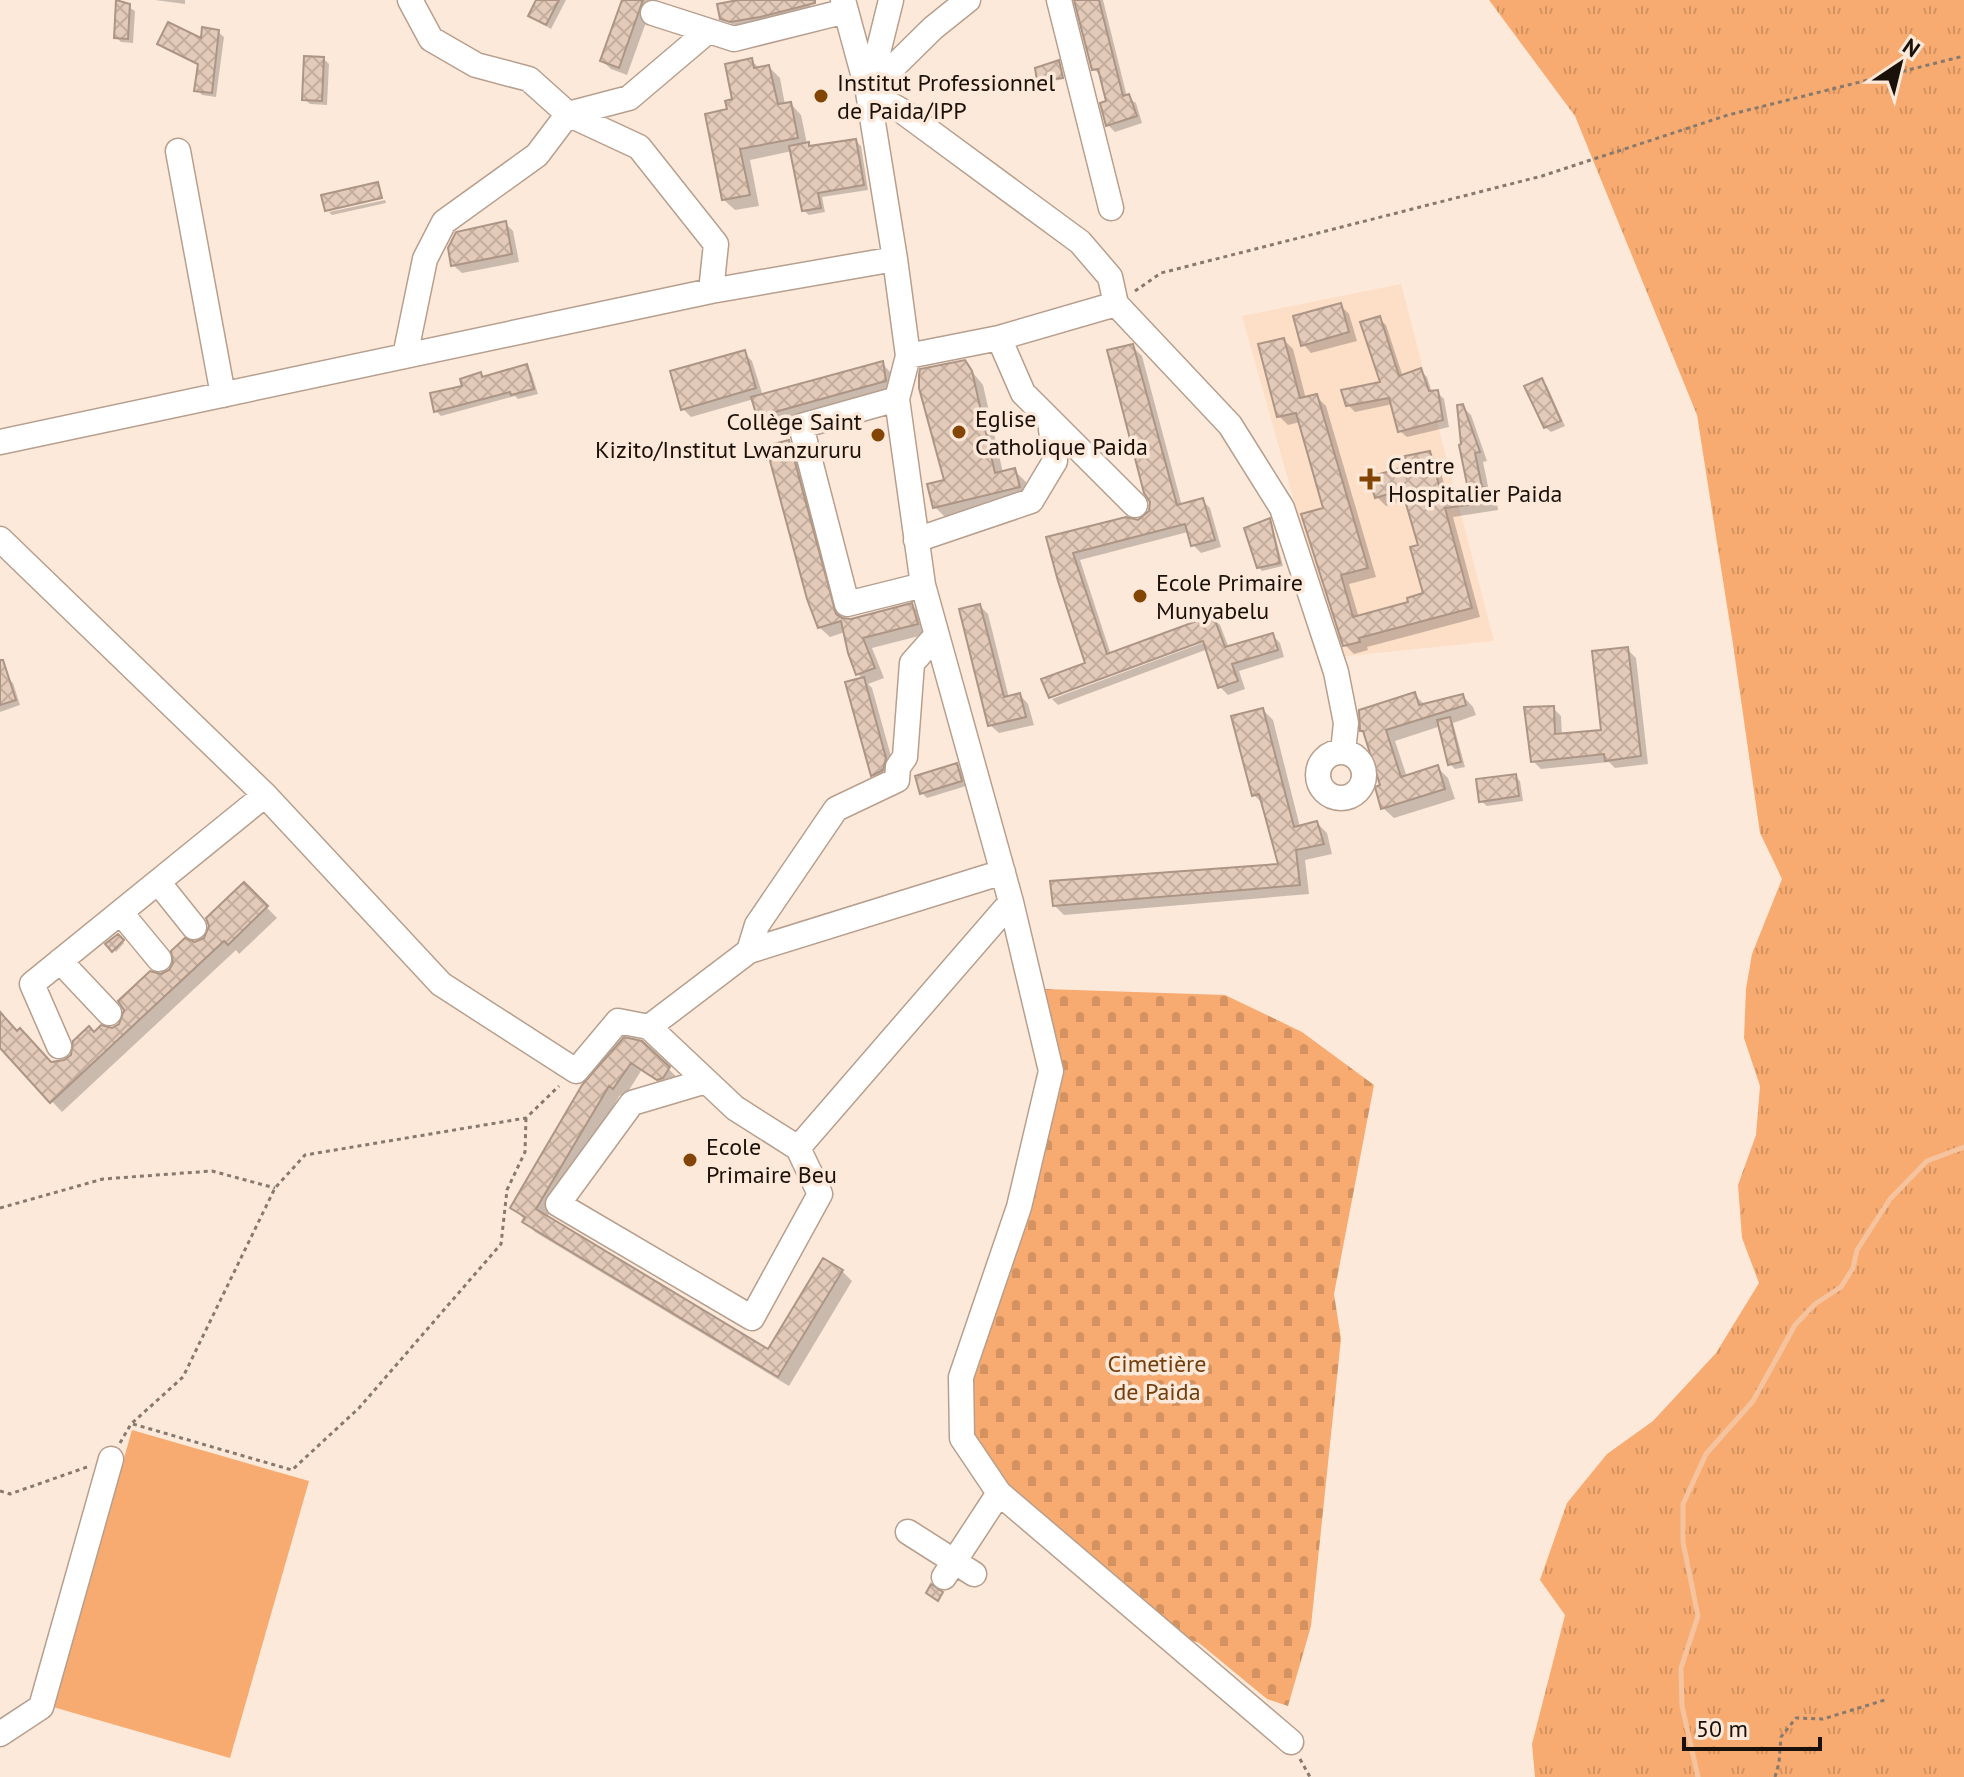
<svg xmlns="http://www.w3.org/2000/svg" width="1964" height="1777" viewBox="0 0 1964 1777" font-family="'PT Sans',sans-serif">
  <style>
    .built { fill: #fddec7 }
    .grass { fill: url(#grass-tufts) }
    .cemetery { fill: url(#cemetery-stones) }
    .pitch { fill: #f7ab71 }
    .shadow { fill: #0003 }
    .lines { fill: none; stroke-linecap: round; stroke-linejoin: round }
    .stream { stroke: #f5c39e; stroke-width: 5 }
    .building { fill: url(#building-cross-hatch); stroke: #ad9585; stroke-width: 2 }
    .minor-casing { stroke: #b79f8e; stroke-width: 27 }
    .path { stroke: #86796e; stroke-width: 3; stroke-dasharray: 4 4; stroke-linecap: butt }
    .minor { stroke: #fff; stroke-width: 24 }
    .poi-dot { fill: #834504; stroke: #fde9da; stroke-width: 3 }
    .labels { text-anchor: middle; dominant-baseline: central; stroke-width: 7; stroke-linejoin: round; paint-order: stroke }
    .poi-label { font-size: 24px; fill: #19110a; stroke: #fde9da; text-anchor: start }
    .park-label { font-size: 24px; fill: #723e0c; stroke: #fde9da }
  </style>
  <defs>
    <pattern id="grass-tufts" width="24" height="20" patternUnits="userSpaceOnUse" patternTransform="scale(2)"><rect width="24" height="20" fill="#f7ab71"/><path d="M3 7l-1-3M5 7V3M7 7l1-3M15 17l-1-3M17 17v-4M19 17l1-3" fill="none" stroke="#d39260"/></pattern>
    <pattern id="cemetery-stones" width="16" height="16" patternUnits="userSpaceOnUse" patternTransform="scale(2)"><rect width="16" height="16" fill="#f7ab71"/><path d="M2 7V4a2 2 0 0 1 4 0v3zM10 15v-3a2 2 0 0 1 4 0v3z" fill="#d39260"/></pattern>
    <pattern id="building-cross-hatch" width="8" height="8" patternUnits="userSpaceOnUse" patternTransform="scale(2)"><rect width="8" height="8" fill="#e4cbb9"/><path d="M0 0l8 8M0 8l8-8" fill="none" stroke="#c3ad9e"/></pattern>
  </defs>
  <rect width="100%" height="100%" fill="#fde9da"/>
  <path class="built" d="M1401 284 1494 641 1338 657 1242 316Z"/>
  <path class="grass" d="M1489 0H1964V1777H1535L1532 1744 1565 1615 1540 1580 1567 1503 1607 1454 1653 1421 1716 1353 1759 1283 1742 1238 1738 1185 1756 1135 1760 1086 1744 1038 1746 989 1752 954 1782 879 1760 833 1733 644 1697 415 1575 116Z"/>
  <path class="cemetery" d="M1045 989 1225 995 1302 1032 1374 1085 1334 1294 1341 1339 1311 1626 1288 1706 1267 1699 1199 1643 1175 1634 1025 1507 982 1460 964 1423 966 1381 1058 1055Z"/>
  <path class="pitch" d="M132 1430 309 1481 230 1758 53 1707Z"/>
  <path class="shadow" d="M155 0H185V4Z
    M538 0H566L551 29 530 16Z
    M624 0H654L627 75 611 69 602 61Z
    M749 0H809L811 9 735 26 722 18Z
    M1075 0H1103L1127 97 1136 103 1142 123 1115 132 1108 125 1109 103 1101 76 1094 69Z
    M118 1 135 11 133 43 121 42 116 37Z
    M218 32 224 37 216 97 202 95 197 90 199 66 165 49 160 44 203 41Z
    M324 59 329 64 327 105 310 104 304 99Z
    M751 60 760 69 769 67 780 78 785 105 791 104 801 115 807 144 811 148 856 141 861 146 868 190 822 197 825 212 809 215 803 210 792 151 750 160 759 206 735 210 724 200 730 111Z
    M1058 63 1064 79 1041 83 1039 80Z
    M385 200 386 203 332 215 329 212Z
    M505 223 513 231 519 262 462 273 453 265Z
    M1341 306 1349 314 1357 341 1311 353 1303 344Z
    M1379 319 1386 325 1403 377 1420 371 1427 377 1432 393 1437 392 1444 399 1449 427 1407 437 1400 431 1393 404 1355 412 1348 405 1383 383Z
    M1284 340 1293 349 1306 399 1317 397 1326 406 1376 577 1349 584 1359 618 1410 604 1425 595 1420 546 1407 499 1386 506 1377 497 1429 453 1438 462 1447 494 1470 491 1462 406 1471 415 1487 461 1483 462 1489 491 1496 498 1498 510 1453 517 1480 617 1367 647 1368 650 1354 654 1345 645 1325 510 1300 422 1288 425 1279 416Z
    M1132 346 1142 356 1182 506 1202 500 1210 508 1221 547 1201 553 1193 545 1188 532 1080 560 1111 655 1212 618 1220 625 1229 648 1272 635 1280 643 1284 657 1239 671 1245 689 1228 695 1220 687 1208 649 1058 705 1052 699 1213 639 1212 636 1052 695V698L1044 680 1088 664 1049 539 1127 519 1140 521 1152 509 1109 352Z
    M744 353 752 361 763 396 882 363 890 372 894 389 767 424 758 416 754 399 691 417 682 408Z
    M964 362 983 385 1003 473 1014 470 1026 482 1030 498 946 518 935 507 946 481Z
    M526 367 531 372 538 394 518 399 515 396 441 416 436 411 481 375 484 378Z
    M1542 380 1547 386 1565 426 1551 432 1545 427Z
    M788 442 798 452 844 620 912 605 922 615 927 634 872 648 884 678 868 684 872 688 894 767 881 783 873 775 863 679 858 674 845 632 830 637 819 627Z
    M1269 520 1272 524 1283 566 1262 571 1258 567Z
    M980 606 988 614 1009 698 1020 695 1028 704 1034 725 999 733 990 725Z
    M1627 649 1636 658 1648 764 1615 768 1609 762 1541 769 1533 761 1553 708 1561 716 1562 736 1604 732Z
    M7 678 13 683 20 705 0 712V680Z
    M1415 695 1425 705 1463 696 1473 707 1476 715 1453 723 1465 767 1455 769 1450 764 1441 726 1395 741 1407 777 1438 768 1448 778 1455 799 1394 818 1383 808V786L1366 734 1362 731Z
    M1263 710 1273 720 1300 827 1317 823 1327 833 1332 854 1305 860 1309 894 1064 915 1054 905 1280 866 1264 805 1254 795Z
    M956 765 962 771 966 786 927 798 922 793Z
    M1515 776 1520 781 1523 801 1487 806 1481 801Z
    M244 884 277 918 239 954 236 950 62 1112 2 1048 0 1010 4 1015 2 1016 18 1034 51 1064 65 1062 94 1035 121 1025 161 976 170 972 196 944 205 940Z
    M118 936 124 943 116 952 108 944Z
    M641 1043 679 1079 669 1089 641 1071 624 1098 620 1095 547 1217 769 1352 842 1271 852 1281 789 1386 535 1232 513 1207Z"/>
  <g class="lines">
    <path class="stream" d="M1698 1777 1682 1706 1681 1668 1698 1616 1683 1542V1504L1706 1454 1753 1401 1795 1325 1815 1304 1841 1287 1853 1268 1857 1250 1890 1199 1927 1161 1964 1147"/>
  </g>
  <path class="building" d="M116 0 130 4 128 39 114 38Z
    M536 0H559L546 25 528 16Z
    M622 0H643L619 68 600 61Z
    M738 0H815V3L760 17 730 22 720 19 717 4Z
    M1074 0H1099L1123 96 1129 94 1137 116 1106 126 1100 103 1106 101 1098 69 1092 70Z
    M168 22 201 38 202 27 219 30 212 93 194 91 198 64 157 44Z
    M304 56 324 57 322 101 302 100Z
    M752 58 754 68 769 65 778 104 791 102 798 138 740 149 750 195 722 200 705 114 727 109 725 101 732 99 725 64Z
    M1059 60 1063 78 1037 81 1035 68Z
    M856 139 864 185 818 193 821 208 802 211 789 146 809 142V146Z
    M378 182 382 198 325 211 321 195Z
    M506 221 512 254 451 266 448 248 456 232Z
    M1341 303 1349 332 1301 346 1293 316Z
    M1380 316 1399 376 1421 368 1429 391 1438 390 1443 420 1398 432 1389 398 1346 406 1341 390 1380 382 1360 322Z
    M1284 338 1300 398 1317 394 1368 568 1341 575 1353 617 1408 602 1407 598 1423 593 1410 547 1418 545 1402 490 1375 498 1369 477 1408 466 1405 456 1430 451 1441 493 1468 489 1459 445 1461 444 1457 405 1463 404 1480 452 1475 453 1482 487H1487L1490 502 1445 508 1472 608 1359 638 1360 642 1343 646 1301 514 1323 508 1296 413 1277 417 1258 344Z
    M1133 344 1177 505 1203 498 1215 540 1191 546 1185 524 1073 553 1107 654 1213 615 1225 647 1273 633 1278 650 1232 664 1238 681 1218 688 1203 641 1049 698 1041 679 1085 663 1058 581 1046 537 1126 517 1138 520 1149 511 1150 502 1144 493 1107 350Z
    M745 350 756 388 681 410 670 371Z
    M965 360 972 371 995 473 1015 468 1020 487 933 508 927 484 944 480 919 388V375L920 369Z
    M883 361 886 381 757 417 751 397Z
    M527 364 534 389 511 395 510 392 434 412 430 393 462 386 460 379 481 372 482 377Z
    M1542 378 1561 421 1544 428 1524 386Z
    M789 440 836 614 842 618 851 619 912 603 918 624 863 638 875 668 856 675 848 653 841 621 818 628 807 599 766 446Z
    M1270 518 1280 563 1257 568 1244 528Z
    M980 604 1004 697 1020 693 1026 717 988 726 959 609Z
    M1628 647 1641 756 1605 761 1604 754 1531 762 1524 707 1554 706 1555 734 1601 730 1592 651Z
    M0 660H3L16 700 0 705Z
    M864 677 886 758 883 770 871 776 845 682Z
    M1415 692 1419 705 1463 694 1466 705 1386 730 1401 777 1438 765 1445 789 1381 809 1375 787 1380 785 1363 731H1360L1359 710Z
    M1263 708 1294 827 1317 821 1324 844 1296 850 1300 885 1053 906 1050 881 1278 864 1259 794 1252 796 1231 716Z
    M1450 717 1461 762 1448 765 1437 720Z
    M957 763 962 781 920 794 915 776Z
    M1516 774 1519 796 1479 802 1476 779Z
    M244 882 268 906 228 945 224 941 50 1103 0 1048V1012L17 1031 20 1028 51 1062 64 1060 71 1055 73 1041 89 1026 94 1032 101 1025 112 1028 119 1024 124 1010 118 1001 150 971 161 974 169 970 173 963 171 951 185 938 195 942 204 938 209 926 206 918Z
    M118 934 124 940 112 952 105 944Z
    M624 1037 642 1041 670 1067 663 1078 657 1080 631 1063 613 1089 609 1086 536 1209 768 1349 823 1258 843 1270 778 1377 522 1222 525 1217 510 1208 582 1085Z
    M931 1584 943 1592 938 1601 926 1593Z"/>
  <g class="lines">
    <g class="minor-casing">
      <path id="minor" d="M410 0 431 39 476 65 529 79 568 114 639 147 716 244 711 291
        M843 0 868 92 895 259 908 356 897 399 923 585 1011 902 1051 1071 1019 1207 961 1377 962 1438 999 1493 1291 1742
        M1059 0 1111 208
        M653 13 734 39 846 11
        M869 89 891 0
        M868 92 902 111 1080 242 1110 277 1116 304 1230 425 1282 508 1336 672 1346 723 1343 752
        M868 92 933 28 968 0
        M178 151 223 395
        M999 338 1023 393 1135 505
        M405 356 425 259 444 222 537 155 568 114 629 98 708 31
        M908 356 999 338 1116 304
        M897 399 801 426 847 604 923 585
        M0 442 711 291 895 259
        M0 539 265 795 441 984 576 1071 618 1021 649 1027 749 951 1003 872
        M916 540 1031 501 1055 461 1050 421
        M1318 775a23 23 0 1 1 46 0a23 23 0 1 1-46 0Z
        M158 882 194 927
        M121 913 159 959
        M749 951 757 925 836 809 897 780 898 767 905 757 912 663 935 637
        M60 961 109 1013
        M649 1027 735 1108 798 1148 820 1194 752 1318 558 1204 632 1103 706 1081
        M59 1046 32 984 265 795
        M798 1148 1011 902
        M908 1532 974 1574
        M944 1577 999 1493
        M0 1734 41 1707 111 1459"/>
    </g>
    <path class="path" d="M1135 291 1161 273 1542 176 1728 115 1964 56
      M0 1208 103 1179 212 1171 275 1188
      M133 1424 292 1470 359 1408 501 1244 507 1190 525 1152 526 1118
      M120 1443 131 1424 183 1377 275 1188 305 1155 526 1118 559 1086
      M0 1491 10 1494 87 1467
      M1300 1759 1310 1777
      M1775 1777 1779 1763 1781 1737 1796 1718 1823 1719 1888 1699"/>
    <use href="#minor" class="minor"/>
  </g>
  <g class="poi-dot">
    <circle cx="821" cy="96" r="8"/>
    <circle cx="959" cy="432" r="8"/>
    <circle cx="878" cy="435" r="8"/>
    <path d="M1366 467h8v8h8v8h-8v8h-8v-8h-8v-8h8z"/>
    <circle cx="1140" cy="596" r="8"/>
    <circle cx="690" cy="1160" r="8"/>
  </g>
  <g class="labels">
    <g class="poi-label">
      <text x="837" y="82">Institut Professionnel<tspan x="837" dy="28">de Paida/IPP</tspan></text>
      <text x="975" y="418">Eglise<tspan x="975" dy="28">Catholique Paida</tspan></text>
      <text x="862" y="421" text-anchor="end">Collège Saint<tspan x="862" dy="28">Kizito/Institut Lwanzururu</tspan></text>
      <text x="1388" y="465">Centre<tspan x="1388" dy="28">Hospitalier Paida</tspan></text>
      <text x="1156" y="582">Ecole Primaire<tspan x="1156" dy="28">Munyabelu</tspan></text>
      <text x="706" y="1146">Ecole<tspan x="706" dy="28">Primaire Beu</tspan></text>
    </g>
    <g class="park-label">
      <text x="1157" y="1363">Cimetière<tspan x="1157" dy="28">de Paida</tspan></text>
    </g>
  </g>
  <g transform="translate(1900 64) rotate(35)" stroke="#fde9da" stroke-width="6" paint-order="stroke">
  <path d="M0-6L14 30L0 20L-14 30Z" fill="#19110a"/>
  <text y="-12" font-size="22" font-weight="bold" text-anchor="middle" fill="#19110a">N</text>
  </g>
  <path d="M1684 1737v12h136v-12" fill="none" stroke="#19110a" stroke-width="4"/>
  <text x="1696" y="1737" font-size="24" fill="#19110a" stroke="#fde9da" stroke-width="6" paint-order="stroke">50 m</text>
</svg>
